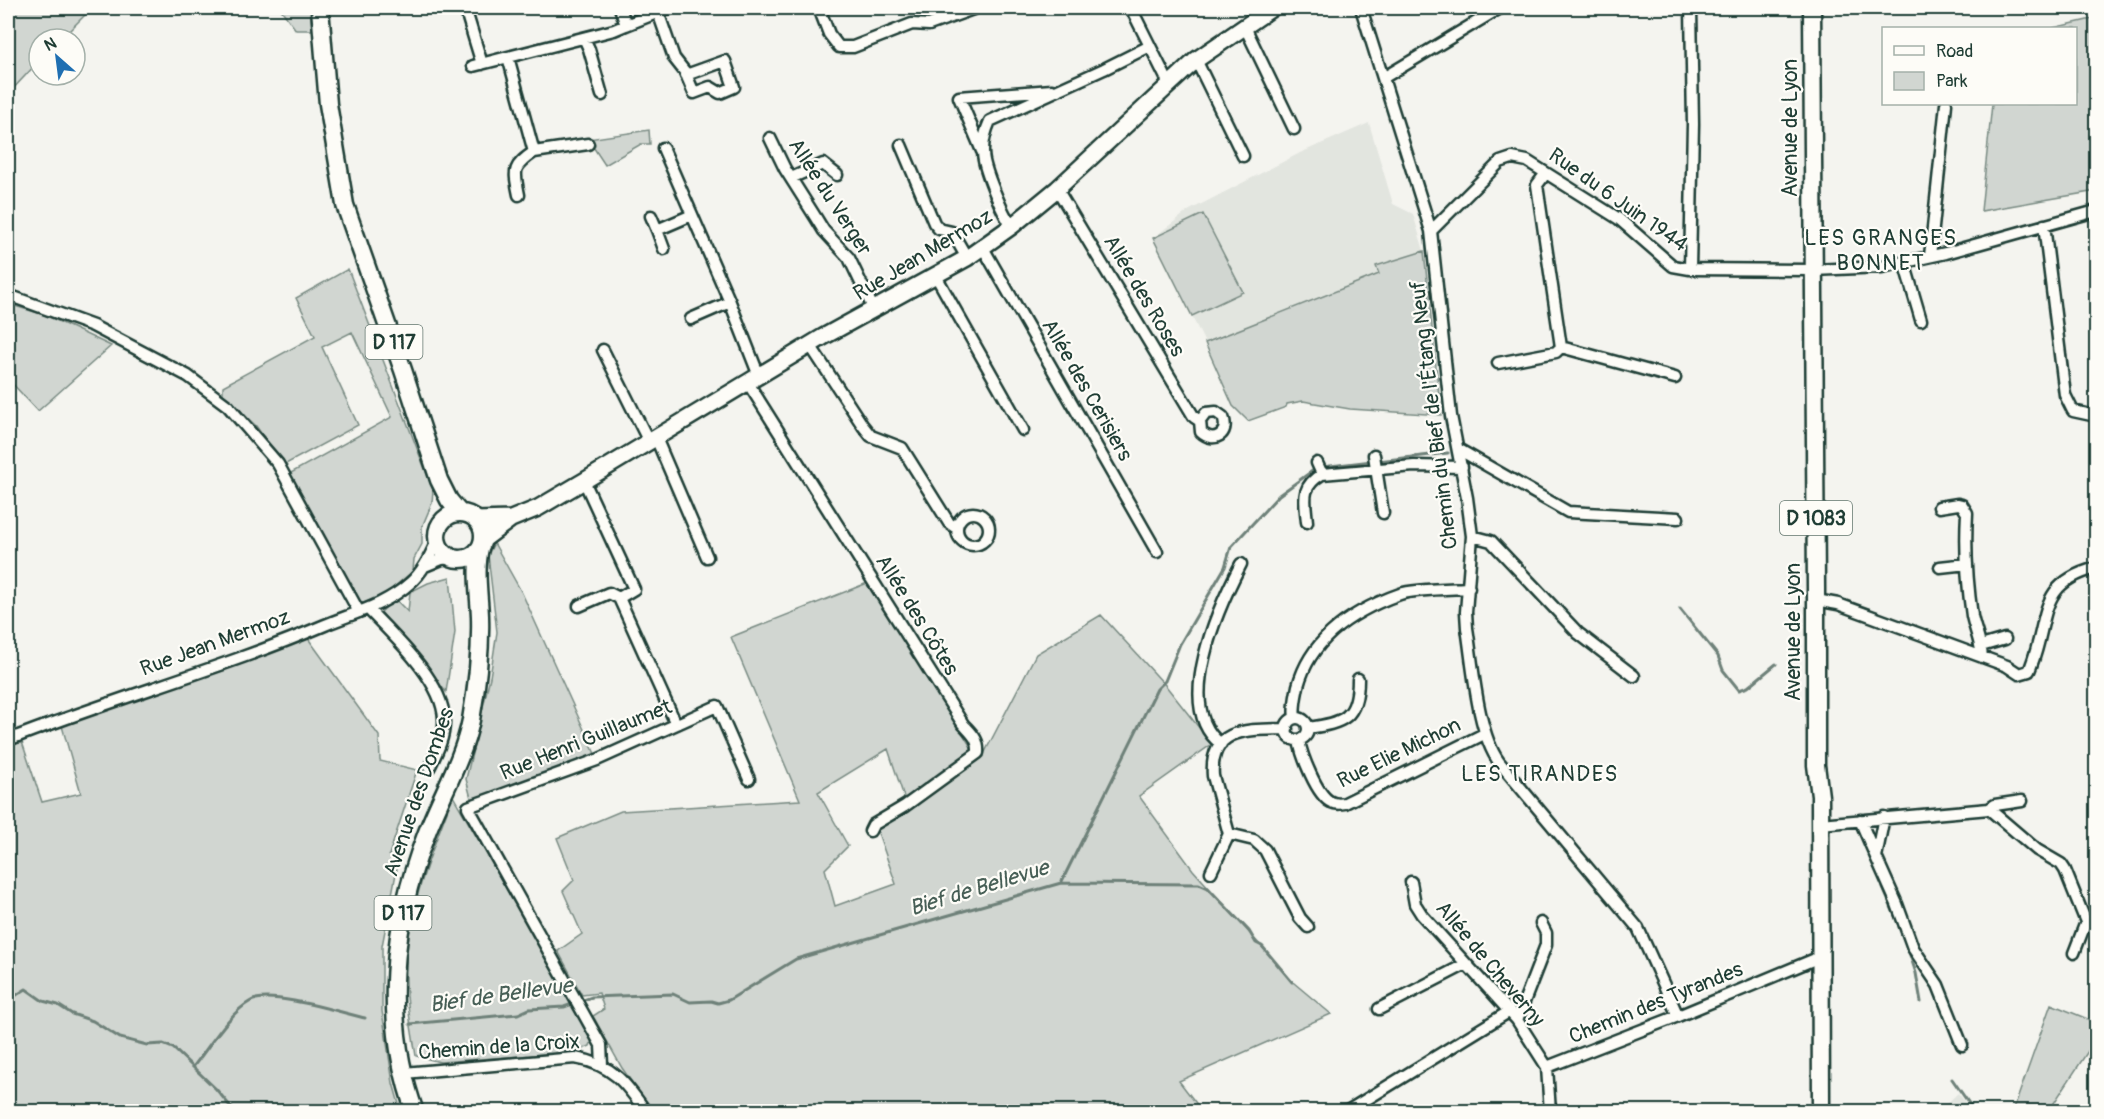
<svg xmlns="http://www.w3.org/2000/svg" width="2104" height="1119" viewBox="0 0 2104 1119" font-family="Pangolin,sans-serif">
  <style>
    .built { fill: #e2e5df }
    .green { fill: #d1d6d1; stroke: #788a82; stroke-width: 1.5 }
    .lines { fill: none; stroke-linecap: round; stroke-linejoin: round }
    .stream { stroke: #6e8179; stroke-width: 3 }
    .street-casing { stroke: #1f3d34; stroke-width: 15 }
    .secondary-casing { stroke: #1f3d34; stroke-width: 20 }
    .primary-casing { stroke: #1f3d34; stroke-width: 21 }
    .street { stroke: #fdfcf7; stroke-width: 10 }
    .secondary { stroke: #fdfcf7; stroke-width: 15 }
    .primary { stroke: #fdfcf7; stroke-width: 16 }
    .labels { text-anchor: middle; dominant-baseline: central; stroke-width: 4.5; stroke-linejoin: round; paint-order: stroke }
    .shield { fill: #fdfcf7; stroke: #62766e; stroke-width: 1.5 }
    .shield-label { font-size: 20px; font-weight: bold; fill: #1f3d34 }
    .street-label { font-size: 21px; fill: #1f3d34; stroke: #fdfcf7 }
    .neighbourhood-label { font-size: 22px; letter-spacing: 1.5px; fill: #1f3d34; stroke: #fdfcf7 }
    .water-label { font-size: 22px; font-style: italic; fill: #475f56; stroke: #fdfcf7 }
  </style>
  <rect width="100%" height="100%" fill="#f4f4ef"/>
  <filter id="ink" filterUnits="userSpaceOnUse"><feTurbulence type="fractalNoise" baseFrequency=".0167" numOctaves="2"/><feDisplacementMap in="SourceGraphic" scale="12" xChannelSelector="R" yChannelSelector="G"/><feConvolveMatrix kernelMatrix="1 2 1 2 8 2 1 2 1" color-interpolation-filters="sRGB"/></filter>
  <g filter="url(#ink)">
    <path class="built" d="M1369 123 1393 204 1413 214 1424 251 1376 266 1379 274 1205 343 1153 238 1188 211 1300 153Z
      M1958 1093 1972 1111H1939Z"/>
    <path class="green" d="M8 8H92L61 39H39V61L8 94Z
      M280 8H310L312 30H296Z
      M2096 18V191L1981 211 1992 104H2076V28H2053Z
      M649 130 650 144H641L605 165 588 139Z
      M1203 214 1243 292 1192 316 1153 238Z
      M1424 251 1441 415 1350 409 1303 401 1287 404 1286 407 1248 421 1233 406 1205 343 1379 274 1376 266Z
      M348 269 433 490 432 503 422 527V544L414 559 413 571 383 596 361 604 289 474 392 417 352 332 322 347 358 425 284 465 256 426 223 394V386L315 336 296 298Z
      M8 304 45 315 111 346 38 411 8 379Z
      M494 543 522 593 596 756 472 802 466 779 490 677 497 632 488 555Z
      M450 577 455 632 446 692 381 612 395 599 408 612 410 592 428 583Z
      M870 582 971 747V752L905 800 888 749 818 792 848 846 825 869 835 906 896 884 877 830 985 752 1036 654 1101 615 1166 686 1212 744 1139 796 1193 870 1294 983 1331 1014 1179 1081 1202 1111H652L622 1068 593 1016 604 1009 599 993 582 995 558 951 582 934 563 891 574 880 557 838 621 811 800 800 731 637Z
      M307 637 379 736 380 761 417 770 389 855 399 858 382 946V1011L393 1083 401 1111H8V747L22 742 42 802 81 793 62 726Z
      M453 796 541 949 583 1017 593 1037 590 1046 581 1050 559 1053 440 1062 416 1056C412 1030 405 999 406 973 406 911 431 853 453 796Z
      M2051 1004 2095 1022 2096 1020V1039L2052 1106 2055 1111H2013Z"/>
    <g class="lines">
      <path class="stream" d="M1378 461 1448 453
        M1322 467 1372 461
        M1680 609 1718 656 1723 670 1739 690 1748 687 1776 664
        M1061 883 1199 884 1208 888 1249 931 1256 943 1262 946 1292 982
        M1883 888 1898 923
        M1908 949 1916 973 1921 1002
        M8 994 15 996 26 989 43 1001 58 1005 72 1014 93 1021 120 1038 147 1045 163 1044 173 1048 216 1089 235 1112
        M410 1024 518 1014 529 1009 564 1007 592 997 673 994 690 1002 711 1001 718 1003 729 1000 796 959 1061 883 1157 689 1165 681 1180 644 1225 567 1231 547 1279 495 1315 469
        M193 1067C209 1047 229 1013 251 1001 270 990 343 1013 365 1018
        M1952 1079 1975 1112"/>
      <g class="street-casing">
        <path id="street" d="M620 8 626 25 669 8
          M819 8 829 34 839 47H853L912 24 929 25 976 8
          M1131 8 1169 84
          M1361 8 1431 231 1451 416 1467 498 1472 536 1466 612 1467 628C1473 665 1477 732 1499 762L1638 928 1678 1016
          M658 12 674 58 685 72 694 93 710 87 720 93 734 87 725 61 686 75
          M468 18 482 64
          M1244 25 1294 129
          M584 38 589 49 602 95
          M508 57 534 152 588 144
          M1196 60 1243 156
          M473 66 614 30 626 25
          M1383 78 1500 8
          M770 138 785 169 816 218 824 231 849 258 874 310
          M901 145 934 223 939 229 952 232 967 258
          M663 148 730 302 759 376
          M982 151 959 97 1052 90
          M791 178 823 164 837 175
          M1057 189 1194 417 1200 421 1201 432C1214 444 1230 434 1223 417L1216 412 1206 413 1200 421
          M519 195C514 170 512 167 534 152
          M651 216 657 230 692 215
          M2044 225 2065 395 2073 411 2096 416
          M1012 226C1004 216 1000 205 995 193 984 166 977 150 990 121L1104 69 1150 46
          M657 230 664 249
          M1431 231 1500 162 1512 158 1527 161 1619 219 1673 266 1690 269 1813 270 1882 267 1946 253 2096 211
          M982 246 1157 552
          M1930 256 1946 104
          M1904 262 1921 320
          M1690 269 1693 124 1691 8
          M936 276 1023 430
          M8 295 93 326 188 376 228 406 278 464 359 612
          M691 319 730 302
          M810 345 863 426 871 436 902 448 949 523 956 528
          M1561 347 1675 378
          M603 350 649 442
          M1498 363 1556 352 1561 347 1537 185 1546 173
          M748 383 963 724C972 734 979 739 978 753L905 806 873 825 870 831
          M656 438 707 557
          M1458 449 1568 512 1678 518
          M1374 455 1383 513
          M1317 463 1322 474
          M584 481 634 589 619 598 676 724
          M1939 507 1958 504 1962 505 1967 513C1965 547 1967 582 1972 616 1975 630 1981 643 1982 657
          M957 529a16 16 0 1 1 32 0a16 16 0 1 1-32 0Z
          M1307 522C1305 500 1300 487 1322 474L1414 466 1462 467
          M1472 536 1491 541 1578 633 1634 676
          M425 566 442 559 452 558
          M1940 567 1967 564
          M1816 600 1838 604 2007 666 2019 674 2029 671 2031 666C2050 618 2036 584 2096 568
          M579 606 609 593 619 598
          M368 609C393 635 443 681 444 719 445 737 437 752 429 768
          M1981 646 2005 639
          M1295 718C1293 707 1296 697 1298 686 1311 637 1355 610 1400 594 1415 589 1451 589 1469 588
          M1286 729a11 11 0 1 1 22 0a11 11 0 1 1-22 0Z
          M1308 728C1344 723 1358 718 1358 679
          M8 740C112 699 221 669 325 625 354 613 386 605 410 583 423 572 430 556 437 541
          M1299 740C1301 754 1317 796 1331 802 1335 804 1340 804 1345 803L1484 734
          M1221 744C1172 708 1219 606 1241 564
          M1989 809 2037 850 2061 864 2065 870 2086 922 2074 953
          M1884 817 1876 857 1897 904 1913 948 1938 985 1962 1045
          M1860 820 1876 857
          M1820 824 1989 809 1995 805 2022 801
          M1229 834 1254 840 1265 850 1300 918 1308 927
          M1211 872 1229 834 1213 776C1209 725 1251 730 1287 729
          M1411 882 1415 904 1422 915 1517 1020 1547 1067
          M1379 1009 1466 964
          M1517 1020 1546 945V933L1541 923
          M602 1065 601 1045 468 807 597 760 717 706 749 779
          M404 1073 575 1058C612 1064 626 1083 646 1112
          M1346 1112 1510 1011
          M1550 1112 1547 1067 1678 1016 1820 957"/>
      </g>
      <g class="secondary-casing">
        <path id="secondary" d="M476 520 511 519
          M483 540 511 519 538 508 584 481 823 337 967 258 1012 226 1057 189 1196 60 1272 8"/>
      </g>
      <g class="primary-casing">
        <path id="primary" d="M320 8 328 104 345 205 403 370 439 480 449 500 460 513
          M1812 8 1816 588V765L1820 796 1821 1112
          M437 536a23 23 0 1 1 46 0a23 23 0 1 1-46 0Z
          M415 1112C382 1022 392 923 426 835 440 797 463 760 471 720 477 686 481 650 480 616 479 593 475 570 480 548"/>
      </g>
      <use href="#street" class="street"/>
      <use href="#secondary" class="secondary"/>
      <use href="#primary" class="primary"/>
    </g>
  </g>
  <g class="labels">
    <g class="shield">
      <rect x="365.5" y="325" width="57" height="34" rx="4.5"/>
      <rect x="1780" y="501" width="72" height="34" rx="4.5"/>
      <rect x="374.5" y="896" width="57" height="34" rx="4.5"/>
    </g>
    <g class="shield-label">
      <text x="394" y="342">D 117</text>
      <text x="1816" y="518">D 1083</text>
      <text x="403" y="913">D 117</text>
    </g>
    <g class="street-label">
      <text transform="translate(1790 128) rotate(-90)">Avenue de Lyon</text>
      <text transform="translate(830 197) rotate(57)">Allée du Verger</text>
      <text transform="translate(1618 200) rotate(35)">Rue du 6 Juin 1944</text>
      <text transform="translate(923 255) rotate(-31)">Rue Jean Mermoz</text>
      <text transform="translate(1144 296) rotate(59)">Allée des Roses</text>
      <text transform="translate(1087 390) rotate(60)">Allée des Cerisiers</text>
      <text transform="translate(1434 415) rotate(-97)">Chemin du Bief de l'Étang Neuf</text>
      <text transform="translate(917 615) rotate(58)">Allée des Côtes</text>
      <text transform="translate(1793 632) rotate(-90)">Avenue de Lyon</text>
      <text transform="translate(215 643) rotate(-20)">Rue Jean Mermoz</text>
      <text transform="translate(586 740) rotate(-22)">Rue Henri Guillaumet</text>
      <text transform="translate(1399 753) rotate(-26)">Rue Elie Michon</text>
      <text transform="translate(419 792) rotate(-71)">Avenue des Dombes</text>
      <text transform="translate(1490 964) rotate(50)">Allée de Cheverny</text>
      <text transform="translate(1656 1003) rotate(-22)">Chemin des Tyrandes</text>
      <text transform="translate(499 1047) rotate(-4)">Chemin de la Croix</text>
    </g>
    <g class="neighbourhood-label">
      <text x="1881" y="238">LES GRANGES<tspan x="1881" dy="25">BONNET</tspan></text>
      <text x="1540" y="774">LES TIRANDES</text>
    </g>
    <g class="water-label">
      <text transform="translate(979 888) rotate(-17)">Bief de Bellevue</text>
      <text transform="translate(501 995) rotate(-8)">Bief de Bellevue</text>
    </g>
  </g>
  <rect width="2104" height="1119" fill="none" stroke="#fdfcf7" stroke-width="30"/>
  <rect x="15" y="15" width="2074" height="1089" fill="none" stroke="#1f3d34" stroke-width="2" filter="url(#ink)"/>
  <rect x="1882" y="27" width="195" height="78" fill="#fdfcf7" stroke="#a4b0a9" stroke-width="1.5"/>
  <rect x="1894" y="46" width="30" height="9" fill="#fdfcf7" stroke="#a4b0a9" stroke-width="1.5"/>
  <text x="1936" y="57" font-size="18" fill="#1f3d34">Road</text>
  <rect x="1894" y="72" width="30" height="18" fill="#d1d6d1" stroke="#a4b0a9" stroke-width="1.5"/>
  <text x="1936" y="87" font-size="18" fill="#1f3d34">Park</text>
  <g transform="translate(57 57) rotate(332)"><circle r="28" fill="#fdfcf7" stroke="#a4b0a9" stroke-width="1.5"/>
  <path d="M0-4.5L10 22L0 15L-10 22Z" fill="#1f6fb2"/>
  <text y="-9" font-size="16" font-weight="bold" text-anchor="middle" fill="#1f3d34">N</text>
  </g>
</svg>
